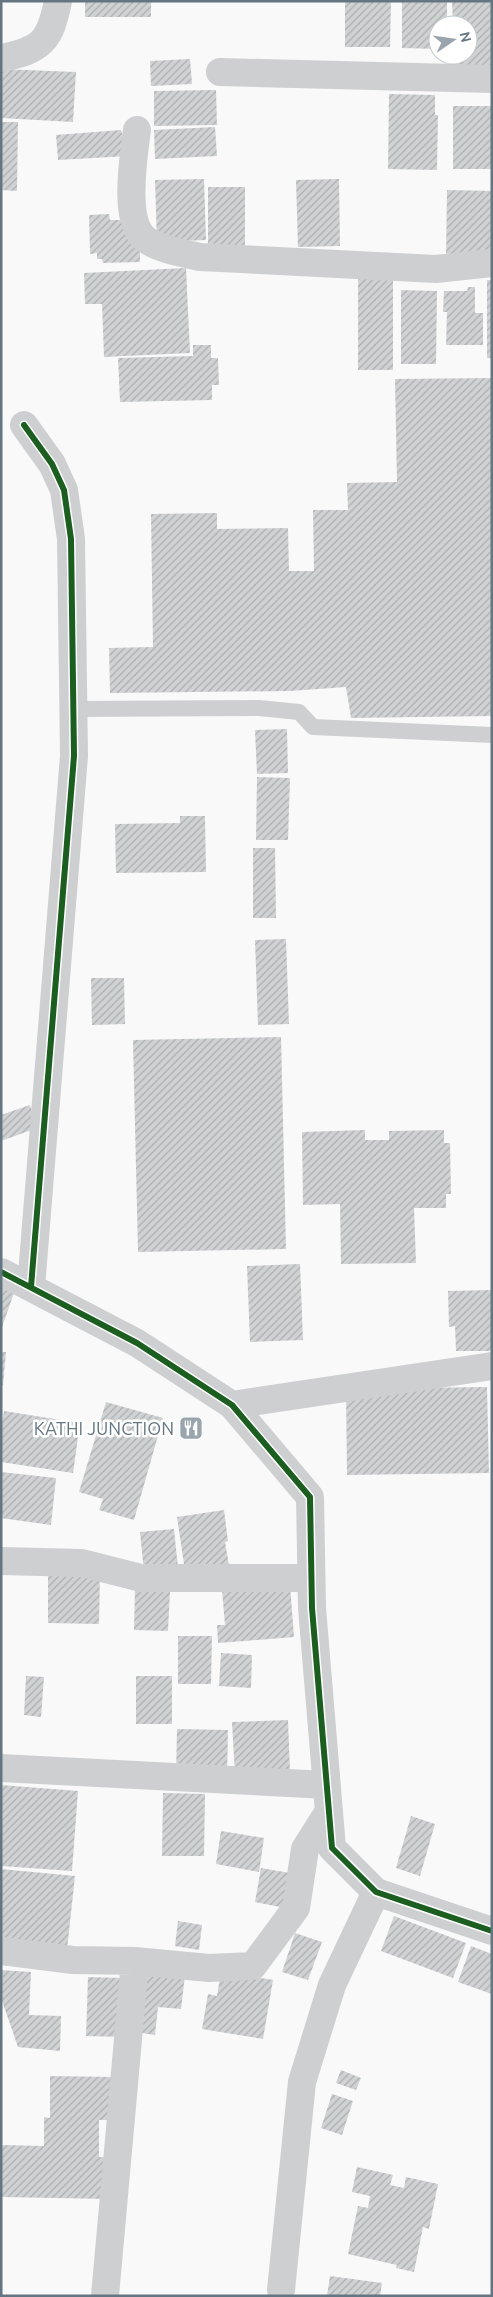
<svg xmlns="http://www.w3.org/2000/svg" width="493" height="2297" viewBox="0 0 493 2297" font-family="Ubuntu,sans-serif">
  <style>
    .building { fill: url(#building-hatch) }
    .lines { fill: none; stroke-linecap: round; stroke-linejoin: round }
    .service { stroke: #cecfd0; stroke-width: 16 }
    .minor { stroke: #cecfd0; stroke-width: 28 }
    .cycleway-casing { stroke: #fff; stroke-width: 9 }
    .cycleway { stroke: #1b5e20; stroke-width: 6 }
    .labels { text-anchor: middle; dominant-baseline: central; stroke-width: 5; stroke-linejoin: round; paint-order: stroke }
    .poi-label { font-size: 18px; fill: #657683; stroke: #fff; text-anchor: end }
  </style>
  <defs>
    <pattern id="building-hatch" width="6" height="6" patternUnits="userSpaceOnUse" patternTransform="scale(1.25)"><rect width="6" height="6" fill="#d0d2d3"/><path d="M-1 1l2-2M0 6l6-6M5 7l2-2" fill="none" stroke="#acafb1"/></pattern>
  </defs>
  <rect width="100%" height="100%" fill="#f9f9f9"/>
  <path class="building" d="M85 1H151V17H85Z
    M345 1H391L390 47H345Z
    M402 1H447V25H438V49L402 48Z
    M452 1H492V68L455 70V55H468V25H453Z
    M190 59 192 84 151 86 150 61Z
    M1 69 76 72 73 122 1 118Z
    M216 90 217 125 154 126V91Z
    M389 94 435 95V115H438L437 170 388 169Z
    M453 106H492V169H453Z
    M1 122H18L17 191 1 190Z
    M215 127 217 156 155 159 154 130Z
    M121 130 128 156 58 160 56 135Z
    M204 179 206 240 157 242 155 180Z
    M339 179 340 246 298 247 296 180Z
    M208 187H245V245H208Z
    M447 190 492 191V258H446Z
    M109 214 110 220H132L140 241V262L103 263 102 259H97V253L90 254 89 215Z
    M186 268 190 353 104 357 102 304H85L84 273Z
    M358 279H393V370H358Z
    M487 280H492V358H487Z
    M468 287H475V313H483V345H446L447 312H443L444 291H467Z
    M401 290 437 291 436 364H401Z
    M193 345H211V358H218L219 385H212V400L120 402 118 358 193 356Z
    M492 378V716L351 718 346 687 289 691 110 693 109 648 153 647 151 514 217 513V529L288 528 289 571H314L313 510H348L347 483 397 482 395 379Z
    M287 729 288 773 257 774 255 730Z
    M257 777 290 778 288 840H256Z
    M180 816H205L206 872 116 873 115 824 180 823Z
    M253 848H275L276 918H253Z
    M286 939 289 1024 258 1025 255 940Z
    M91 978H124L125 1024 92 1025Z
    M281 1037 286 1249 138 1252 133 1040Z
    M30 1105 37 1128 1 1141V1115Z
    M365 1130V1140H389V1131L444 1130V1143H450L451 1194H446V1208H414L416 1263 341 1264 340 1204 303 1205 302 1132Z
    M300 1264 303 1340 250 1342 247 1266Z
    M1 1278 14 1293 2 1327H1Z
    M492 1290V1351H456L455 1326 449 1327 448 1291Z
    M1 1352H6L3 1385H1Z
    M487 1387 489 1473 347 1475 346 1389Z
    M106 1402 163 1418 134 1520 99 1510 103 1499 79 1492Z
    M4 1411 80 1423 73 1473 1 1462V1431Z
    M1 1472 56 1478 51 1525 1 1518Z
    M224 1510 228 1541 225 1542 229 1565 185 1571 177 1517Z
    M174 1529 178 1568 144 1572 140 1532Z
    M48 1568 100 1576 99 1624 48 1623Z
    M290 1585 294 1637 218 1643 217 1625H225L222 1590Z
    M135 1590 170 1592 168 1631 134 1630Z
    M178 1636H212L211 1684H178Z
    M221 1653 252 1655 251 1688 219 1686Z
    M26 1676 44 1677 41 1717 24 1715Z
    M136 1676H172V1724H136Z
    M288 1720 290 1773 235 1775 232 1722Z
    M177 1729 228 1730 227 1777 176 1775Z
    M1 1785 78 1791 72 1871 1 1866Z
    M163 1793 205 1794 204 1856H162Z
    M411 1816 435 1824 420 1876 396 1868Z
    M221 1831 264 1838 259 1872 216 1864Z
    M261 1868 290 1873 285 1908 255 1902Z
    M1 1869 75 1876 67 1950 1 1943Z
    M394 1916 466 1943 453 1978 381 1951Z
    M178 1921 202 1925 199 1950 175 1946Z
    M295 1933 322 1942 308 1980 282 1972Z
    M471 1946 492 1954V1994L458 1982Z
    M1 1970 31 1972 29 2015 61 2016 60 2051 18 2047 1 1998Z
    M141 1970 185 1975 181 2009 158 2007 155 2035 134 2032Z
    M221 1971 273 1980 263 2039 202 2029 208 1994 217 1996Z
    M88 1977 123 1978 122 2037 86 2036Z
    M341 2070 361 2078 356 2090 336 2083Z
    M50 2076 114 2077V2120H99V2157H109L108 2199 1 2197V2145L44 2146V2117L50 2118Z
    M332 2094 353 2101 342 2135 321 2128Z
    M357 2167 393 2175 390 2185 404 2188 406 2177 438 2184 429 2229 423 2227 414 2272 396 2268 397 2265 348 2254 358 2206 368 2208 370 2196 352 2192Z
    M330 2276 382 2283 380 2296H327Z"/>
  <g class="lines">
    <path class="service" d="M73 709 259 708 299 712 313 727 492 735"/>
    <path class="minor" d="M1 58C42 50 50 41 58 1
      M220 72 492 79
      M137 130C134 156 121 225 148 241 163 250 182 253 200 257L436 269 492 263
      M24 425 52 464 64 490 71 539 74 756 31 1287
      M1 1272 137 1343 232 1405 310 1497 312 1608 332 1848 376 1892 492 1931
      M232 1405 492 1366
      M1 1561 82 1563 141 1578H311
      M1 1768 327 1785
      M1 1951 73 1960 135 1961 209 1968 253 1966 296 1908 305 1849 329 1811
      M281 2290 302 2082 332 1985 376 1892
      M105 2296 135 1961"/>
    <g class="cycleway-casing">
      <path id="cycleway" d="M24 425 52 464 64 490 71 539 74 756 31 1287
        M1 1272 137 1343 232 1405 310 1497 312 1608 332 1848 376 1892 492 1931"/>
    </g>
    <use href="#cycleway" class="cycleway"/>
  </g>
  <defs>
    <g id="restaurant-square" transform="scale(1.25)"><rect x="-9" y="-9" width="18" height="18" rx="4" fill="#99a4ac" stroke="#fff"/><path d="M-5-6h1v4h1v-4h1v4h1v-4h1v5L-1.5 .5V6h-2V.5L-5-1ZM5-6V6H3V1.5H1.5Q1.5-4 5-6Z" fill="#fff"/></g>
  </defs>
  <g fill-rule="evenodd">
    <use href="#restaurant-square" x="191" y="1428"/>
  </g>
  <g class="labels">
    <g class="poi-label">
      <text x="174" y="1428">KATHI JUNCTION</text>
    </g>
  </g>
  <rect width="493" height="2297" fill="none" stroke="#657683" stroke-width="5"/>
  <g transform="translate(453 40) rotate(77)"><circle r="24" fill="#ffffff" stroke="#c1c8cd"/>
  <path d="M0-4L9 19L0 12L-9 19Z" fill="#99a4ac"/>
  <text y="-8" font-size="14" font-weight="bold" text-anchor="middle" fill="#657683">N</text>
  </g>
</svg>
